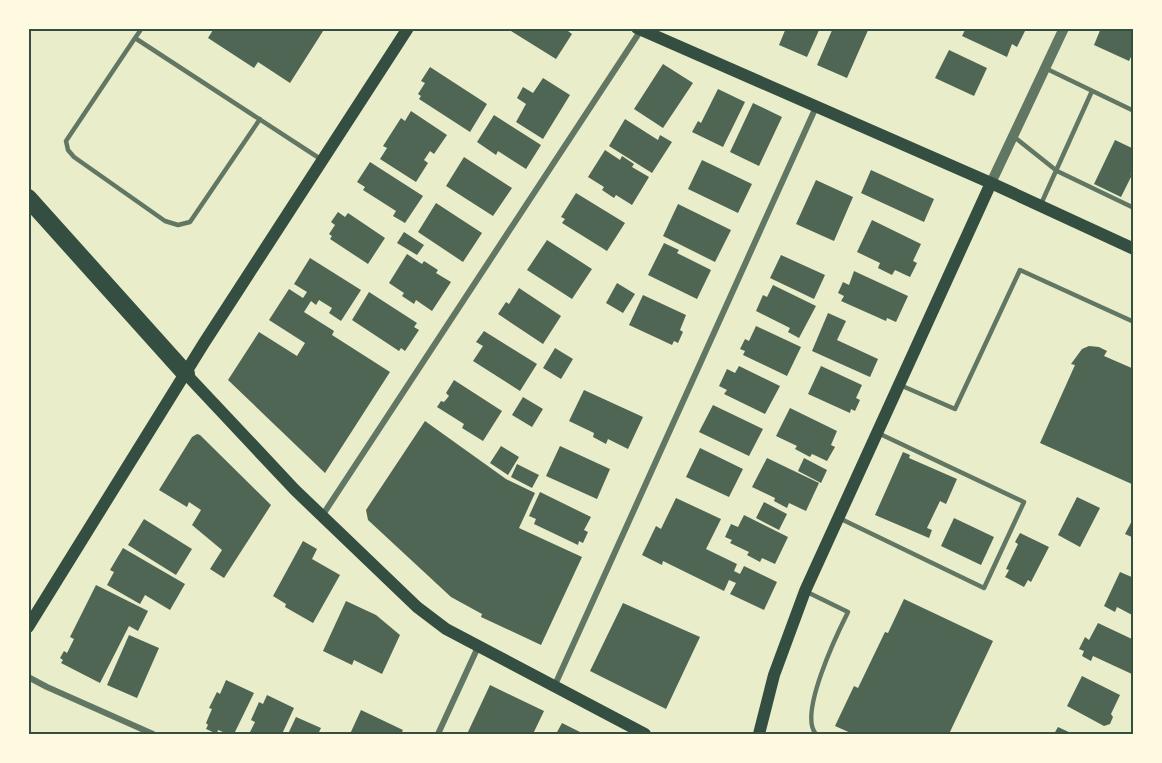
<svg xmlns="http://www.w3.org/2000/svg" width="1162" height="763" viewBox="0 0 1162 763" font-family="Commissioner,sans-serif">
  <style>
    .building { fill: #4f6655 }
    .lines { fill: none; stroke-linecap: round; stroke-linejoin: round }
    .service { stroke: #617663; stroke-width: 4.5 }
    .minor { stroke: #617663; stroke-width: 6 }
    .tertiary { stroke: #617663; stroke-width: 10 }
    .secondary { stroke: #344e41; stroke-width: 12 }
    .motorway { stroke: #344e41; stroke-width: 18 }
    .neatline { fill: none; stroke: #344e41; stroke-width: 2 }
  </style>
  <rect width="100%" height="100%" fill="#e9edc9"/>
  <path class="building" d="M210 28H325L290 83 258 62 254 68 208 38 213 30Z
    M513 28H564L572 34 556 59 511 31Z
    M786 28H820L807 57 779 45Z
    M833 28H869L847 78 817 65Z
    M966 28H1019L1025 31 1017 47 1012 44 1007 57 962 36Z
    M1101 28 1134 30V51L1129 61 1094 45Z
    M949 50 987 68 974 96 935 78Z
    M663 64 693 83 663 128 634 109Z
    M430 67 487 104 470 132 419 99 421 96 418 94 425 83 421 81Z
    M543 78 570 95 543 139 516 122 526 104 517 98 523 87 533 93Z
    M718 89 745 102 723 147 692 132 698 121 701 123Z
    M753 103 782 117 759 166 730 152Z
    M411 111 447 135 434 154 430 151 424 160 428 163 416 182 380 159 387 148 383 146 401 118 405 121Z
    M494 115 541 145 526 169 498 151 496 155 477 142Z
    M625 119 658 140 660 135 672 142 652 173 609 146Z
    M1115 140 1134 149V171L1121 197 1094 184Z
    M605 150 620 160 622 156 634 164 632 167 649 177 632 205 616 195 614 198 602 190 604 187 588 177Z
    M464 157 512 188 493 216 446 186Z
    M702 160 752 184 738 213 688 189Z
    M370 162 423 196 405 223 393 216 396 211 363 190 365 187 357 182Z
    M871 170 934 199 924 222 861 193Z
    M816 180 853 197 834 241 796 224Z
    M576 193 625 223 607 251 562 223 565 219 561 217Z
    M436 203 482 233 463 262 418 232Z
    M678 204 731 230 715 262 663 236Z
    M338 212 345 217 348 213 385 238 368 264 330 239 332 236 329 234 335 225 331 222Z
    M872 220 921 244 913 261 917 263 910 277 895 270 892 275 878 268 880 263 857 252Z
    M404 232 424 245 417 255 397 243Z
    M547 240 592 269 572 299 527 270Z
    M664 243 679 250 677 253 711 270 697 299 648 275Z
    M407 254 422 264 424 261 438 270 436 273 451 282 432 311 416 300 414 304 402 296 404 293 389 283Z
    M781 255 825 275 814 299 770 278Z
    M310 258 361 290 341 321 329 313 332 308 319 300 316 305 311 301 304 312 334 331 332 335 390 372 325 473 228 380 259 332 297 356 305 343 269 320 289 289 303 298 307 292 294 284Z
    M854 271 908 296 896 322 887 318 886 321 841 301 844 296 838 293 843 282 849 285Z
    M617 283 635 294 623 313 606 303Z
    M773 285 816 306 799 338 788 332 790 328 756 311 763 295 767 297Z
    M519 288 561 316 543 344 498 314 506 302 509 304Z
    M369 292 417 323 414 327 419 330 405 351 401 348 399 351 352 320Z
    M643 295 686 315 680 330 683 332 678 343 674 341 672 345 629 325Z
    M828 313 846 321 837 340 878 359 870 377 812 351Z
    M756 326 801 347 787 376 743 355 745 351 740 349 745 339 749 341Z
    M484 331 537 364 520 391 473 361 483 346 476 342Z
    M1089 346 1099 347 1107 351 1104 356 1134 369V485L1040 443 1075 365 1071 364 1082 349Z
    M555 348 573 359 561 379 543 368Z
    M739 366 780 386 765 414 724 394 727 390 719 386 727 369 735 373Z
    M821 366 862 385 856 398 860 400 855 411 851 409 850 413 808 394Z
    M454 380 502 411 483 441 462 428 464 424 437 407 441 401 444 402 449 396 446 393Z
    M584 390 643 417 628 449 608 439 606 444 593 437 594 433 569 421Z
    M523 397 543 409 532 427 512 415Z
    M713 405 763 429 749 456 699 432Z
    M790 408 837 431 831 445 835 447 827 461 812 454 810 457 795 449 797 446 776 436Z
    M425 421 506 479 535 493 519 528 582 557 541 645 481 617 482 614 451 597 368 520 366 510Z
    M197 434 200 435 271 505 224 578 210 569 222 550 192 525 201 510 189 502 187 507 159 490 192 437Z
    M501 446 519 457 508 475 490 463Z
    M560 446 610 469 597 499 546 476Z
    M700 448 743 469 729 497 686 477Z
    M903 452 910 455 909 458 957 479 946 504 940 501 927 528 932 530 929 538 875 515Z
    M767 458 819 483 806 511 789 503 787 508 774 501 775 498 752 487Z
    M804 458 827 470 821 483 798 471Z
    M517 464 539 475 532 488 511 477Z
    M540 492 591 517 584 530 588 532 583 543 579 541 578 545 534 524 536 519 529 516Z
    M1077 497 1100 508 1080 547 1058 535Z
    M676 498 721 519 706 549 737 564 734 571 740 574 744 566 777 582 764 610 730 594 736 583 729 580 724 591 663 561 662 565 642 555 656 526 661 529Z
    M764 502 787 514 779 530 756 518Z
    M744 515 788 537 775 564 762 558 760 562 747 555 749 552 730 543 732 540 725 537 731 524 738 527Z
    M1134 517V538L1125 534Z
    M954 518 994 537 981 565 941 546Z
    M144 519 192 549 176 575 128 545Z
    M1020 533 1049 547 1031 582 1028 580 1024 587 1005 577 1009 570 1006 569 1018 544 1015 542Z
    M303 541 317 549 312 559 340 575 313 623 285 607 286 604 273 596Z
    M123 548 185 584 170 610 145 595 140 604 107 585 114 572 110 570Z
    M1120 572 1134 578V616L1117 607 1115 612 1104 606Z
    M96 585 148 611 138 631 129 626 100 683 61 663 63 660 60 658 64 651 67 653 74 639 70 637Z
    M904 599 993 641 949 734H853L835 726 854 686 858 688 885 632 888 633Z
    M346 601 376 615 400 635 382 674 354 660 352 665 323 651Z
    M623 603 700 637 666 709 590 671Z
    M1098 623 1134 640V675L1093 656 1091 661 1082 656 1084 651 1079 649 1085 637 1089 640Z
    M129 635 159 648 137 698 107 685Z
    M1082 676 1120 695 1111 714 1113 717 1110 724 1104 726 1067 706Z
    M226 680 254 693 234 734H228L218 730 217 734 206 729 208 725 206 723 212 709 209 708 217 692 220 694Z
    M490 685 544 711 533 734H467Z
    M267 695 294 708 282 734H249L255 722 251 720 259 702 263 704Z
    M361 710 403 730 401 734H350Z
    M296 717 321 728 318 734H288Z
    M562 723 584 734H556Z
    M1058 727 1073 734H1054Z"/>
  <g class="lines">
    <path class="service" d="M135 38 142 28
      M1047 69 1134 111
      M260 119 190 222 178 225 165 221 74 157 68 150 66 141 135 38 322 160
      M1013 136 1057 171 1134 208
      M1132 174 1134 176
      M1041 204 1092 91
      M900 385 955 409 1020 270 1134 322
      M839 518 984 588 1024 502 878 433
      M805 591 848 612C837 634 798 715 816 734"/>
    <path class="minor" d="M322 516 641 30
      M28 677 47 687 153 734
      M554 687 816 107
      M438 734 478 647"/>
    <path class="tertiary" d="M991 183 1064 28"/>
    <path class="secondary" d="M637 28 991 183 1134 249
      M186 374 295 490 417 607 446 629 645 734
      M28 627 204 343 408 28
      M759 734 774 675 805 591 991 183"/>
    <path class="motorway" d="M28 198 186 374"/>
  </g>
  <rect width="1162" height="763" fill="none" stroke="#fefae0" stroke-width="60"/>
  <rect x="30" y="30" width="1102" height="703" class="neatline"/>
</svg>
